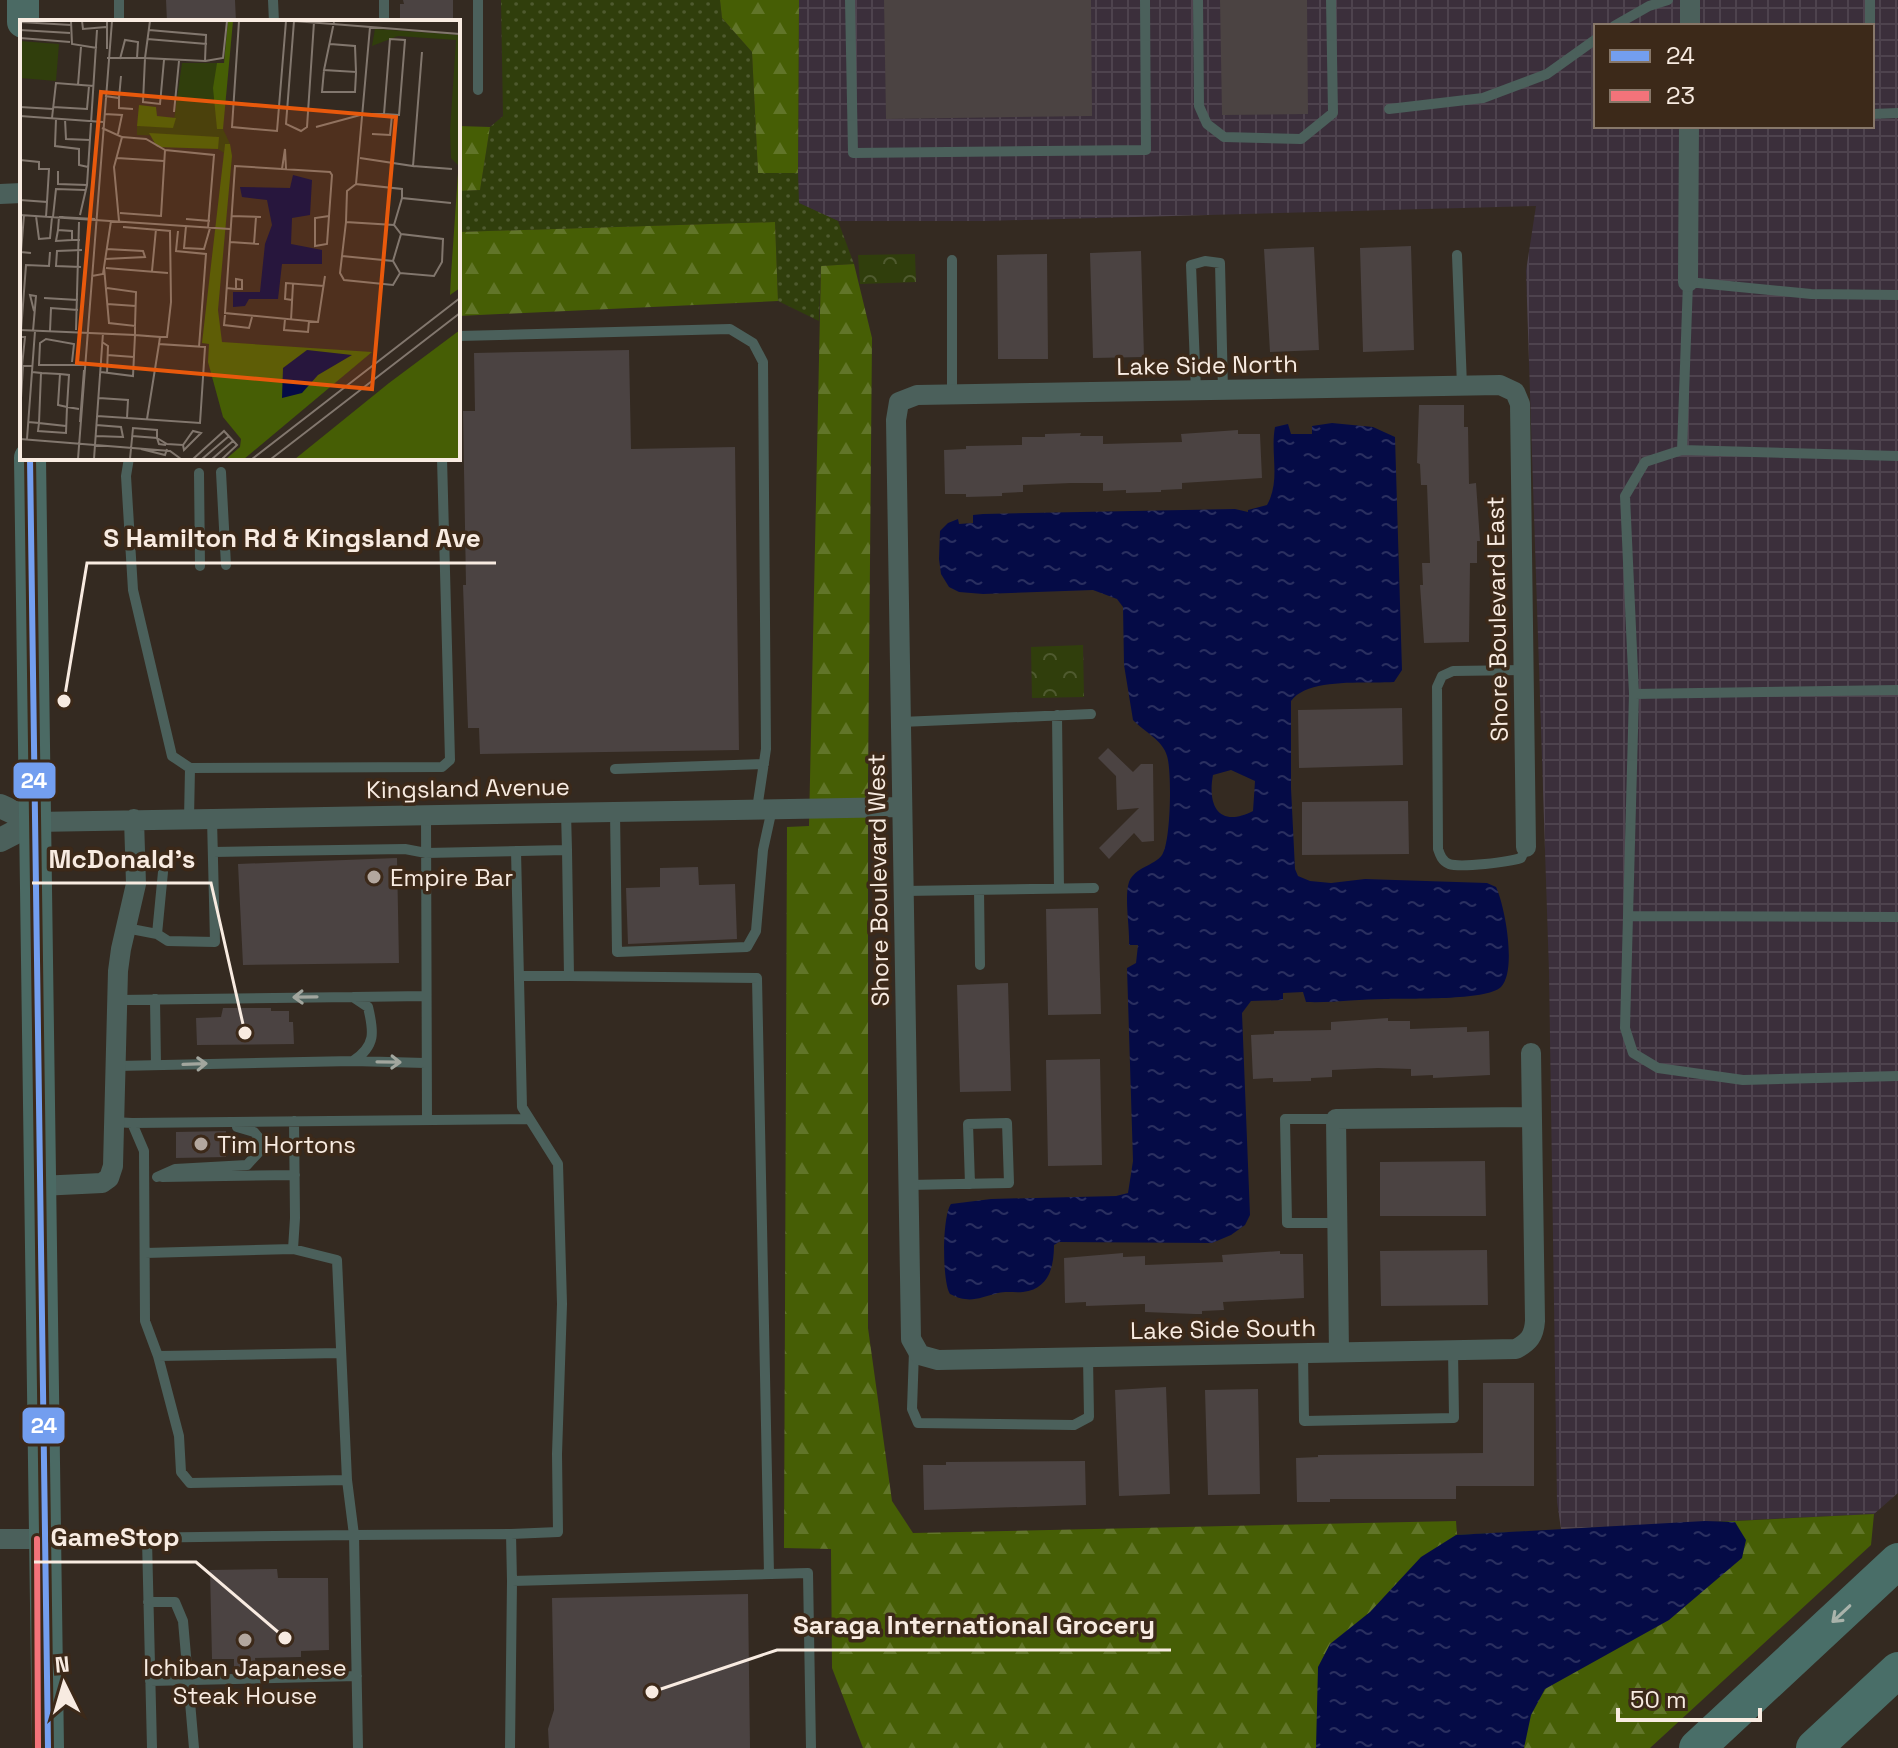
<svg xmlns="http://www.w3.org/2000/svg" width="1898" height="1748" viewBox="0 0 1898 1748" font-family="'Space Grotesk',sans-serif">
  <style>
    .industrial { fill: url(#industrial-grid); fill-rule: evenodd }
    .grass { fill: url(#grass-dots) }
    .forest { fill: url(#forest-firs) }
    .park { fill: url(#park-crowns) }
    .water { fill: url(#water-ripples); fill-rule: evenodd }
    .building { fill: #4b4342 }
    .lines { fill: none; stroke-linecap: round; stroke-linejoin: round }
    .service { stroke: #4b605b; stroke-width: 10 }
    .minor { stroke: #4b605b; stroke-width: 20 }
    .tertiary { stroke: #4b605b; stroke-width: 24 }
    .primary { stroke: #4b6a64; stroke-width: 32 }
    .motorway { stroke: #496e68; stroke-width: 36 }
    .bus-1-casing { stroke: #3c2919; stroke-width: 12 }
    .bus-2-casing { stroke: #3c2919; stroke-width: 12 }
    .bus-1 { stroke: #739eef; stroke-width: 6 }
    .bus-2 { stroke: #f3737a; stroke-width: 6 }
    .oneway { stroke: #a2a69e }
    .oneway2 { stroke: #a9b3ab }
    .poi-dot { fill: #b3a79e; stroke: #3c2919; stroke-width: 3 }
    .labels { text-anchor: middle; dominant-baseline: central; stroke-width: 7; stroke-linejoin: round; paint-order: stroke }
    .street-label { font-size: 24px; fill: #f8ebe1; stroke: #3c2919 }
    .poi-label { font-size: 24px; fill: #f8ebe1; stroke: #3c2919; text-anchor: start }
    .inset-road { fill: none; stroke: #82776e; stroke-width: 2 }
    .view { fill: #e8590c; fill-opacity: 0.15; stroke: #e8590c; stroke-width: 4 }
    .inset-edge { fill: none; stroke: #f8ebe1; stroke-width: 4 }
    .leader { fill: none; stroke: #f8ebe1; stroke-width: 3 }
    .callout-dot { fill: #f8ebe1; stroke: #3c2919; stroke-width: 3 }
    .callout-label { font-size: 26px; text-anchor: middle; font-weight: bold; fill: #f8ebe1; stroke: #3c2919; stroke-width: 7; stroke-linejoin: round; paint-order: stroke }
    .line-badge { stroke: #3c2919; stroke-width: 3 }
    .badge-label { font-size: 22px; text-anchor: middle; font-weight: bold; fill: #fff }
  </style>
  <defs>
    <pattern id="industrial-grid" width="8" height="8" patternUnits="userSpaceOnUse" patternTransform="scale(2)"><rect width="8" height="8" fill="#3b2f3b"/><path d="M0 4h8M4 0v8" fill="none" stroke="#4e434e"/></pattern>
    <pattern id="grass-dots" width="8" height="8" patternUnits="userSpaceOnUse" patternTransform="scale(2)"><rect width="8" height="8" fill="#303e0c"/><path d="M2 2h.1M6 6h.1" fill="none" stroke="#4f5a2f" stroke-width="1.8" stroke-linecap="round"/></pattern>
    <pattern id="forest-firs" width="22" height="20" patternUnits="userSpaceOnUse" patternTransform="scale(2)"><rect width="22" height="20" fill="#465e05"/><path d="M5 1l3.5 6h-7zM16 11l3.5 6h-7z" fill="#617529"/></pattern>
    <pattern id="park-crowns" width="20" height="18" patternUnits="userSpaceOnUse" patternTransform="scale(2)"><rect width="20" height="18" fill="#303e0c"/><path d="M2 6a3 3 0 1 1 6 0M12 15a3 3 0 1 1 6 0" fill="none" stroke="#4f5a2f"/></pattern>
    <pattern id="water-ripples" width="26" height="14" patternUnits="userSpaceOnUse" patternTransform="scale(2)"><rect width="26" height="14" fill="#050b46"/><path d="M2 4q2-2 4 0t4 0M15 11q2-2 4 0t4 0" fill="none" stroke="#2a2f60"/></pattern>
  </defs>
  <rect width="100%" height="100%" fill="#342a21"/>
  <path class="industrial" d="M799 0H1898V1493L1874 1514 1561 1529 1557 1502 1549 972 1526 271 1536 206 984 221H838L798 203ZM1596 26H1872V126H1596Z"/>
  <path class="grass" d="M501 0H720L722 18 752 52 758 173H798L799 203 838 221 854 264 821 266 819 321 778 301 775 222 458 232V191L480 190 490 127 503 116Z"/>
  <path class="forest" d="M720 0H799L798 173H758L752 52 722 18Z
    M458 126 490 127 480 190 458 191Z
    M775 222 778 301 458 316V232Z
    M854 264 872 338 868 786V1328L892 1501 913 1533 1456 1521 1457 1535 1874 1514 1871 1545 1650 1748H863L832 1668 831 1549 784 1548 787 827 809 826 821 266Z"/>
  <path class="park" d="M915 254 916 282 860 284 858 255Z
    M1083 645 1084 697 1032 698 1031 647Z"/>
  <path class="water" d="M1332 423 1373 427 1395 437 1402 670 1394 682C1367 684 1308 677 1291 701V788L1295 869 1298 876 1310 881 1331 883 1365 879 1487 883 1496 887C1505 906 1517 971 1501 987 1486 1001 1409 998 1386 999 1359 999 1333 1003 1306 1002L1303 992 1283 993V1000L1251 1001 1242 1013 1250 1215 1245 1225 1231 1235 1212 1243 1059 1242 1054 1245C1054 1267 1049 1289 1023 1292 1015 1293 1007 1291 998 1293 979 1298 969 1304 950 1294 942 1282 942 1216 951 1204L991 1199 1116 1196 1128 1193 1133 1161 1127 968 1136 963 1138 945H1129C1130 928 1124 897 1129 882 1135 867 1154 866 1162 855 1171 842 1172 771 1167 756 1163 740 1143 731 1133 720L1124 665 1123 607 1117 599 1093 590 983 594 959 592 949 587 941 574 939 559 940 531 948 523 958 519 959 524 973 523V515L983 514 1235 509 1248 512V510L1267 505C1281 480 1270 453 1275 427L1288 424 1291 434H1312V426ZM1231 770 1255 781 1253 811C1220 828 1207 807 1213 775Z
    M1705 1521 1735 1522 1746 1540 1742 1558 1669 1620 1545 1689 1531 1715 1524 1748H1316L1318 1667 1330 1644 1370 1612 1421 1557 1456 1535Z"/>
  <path class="building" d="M166 0H235L236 22H167Z
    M403 0H453V22H400V4H404Z
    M884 0H1091L1092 116 886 119Z
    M1220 0H1307L1308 114 1222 115Z
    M1411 246 1414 350 1363 352 1360 248Z
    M1314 247 1319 350 1270 352 1264 249Z
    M1141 251 1144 357 1093 358 1090 253Z
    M1047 254 1048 359H998L997 255Z
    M629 350 631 449 735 447 739 750 480 754 479 728H468L463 585H466L463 411H475L474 353Z
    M1419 405H1464V427H1468L1469 484 1476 483 1480 541H1477V563H1470L1469 642 1424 643 1420 585H1423L1422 563H1430L1427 485H1421L1420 464 1417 463Z
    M1238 430V434H1260L1262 478 1182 483V489L1161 490V492L1126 493V490L1103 491V483H1071L1023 485V492L1002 493V496L966 497V494H945L944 450 966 449V446L1022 445V437H1045V434L1081 433 1080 436H1103V444L1182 442 1181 434Z
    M1402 708 1403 765 1299 768 1298 710Z
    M1108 748 1133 772 1141 764H1153L1154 841 1142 842 1134 833 1109 859 1099 848 1139 808 1117 810 1116 776 1098 758Z
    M1408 801 1409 854 1302 855V802Z
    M397 858 399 963 243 965 238 864Z
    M698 867 699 885 735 884 737 939 628 944 626 888 660 887V868Z
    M1098 908 1101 1014 1048 1015 1046 909Z
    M1008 983 1011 1091 960 1092 957 985Z
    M223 1008H271V1011H289V1022H293L294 1044 197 1045 196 1018 221 1017Z
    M1388 1018V1021H1410V1029L1467 1027V1032L1489 1031 1490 1075 1433 1078V1075L1411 1076V1069L1378 1068 1332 1070V1077L1311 1078V1081L1273 1082V1078L1253 1079 1251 1035 1274 1034V1031L1331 1030V1022Z
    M1100 1059 1102 1165 1048 1166 1046 1060Z
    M226 1131V1157L176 1158V1132Z
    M1485 1161 1486 1216H1380V1162Z
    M1487 1250 1488 1305 1381 1306 1380 1251Z
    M1280 1251V1254H1303L1304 1298 1223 1302 1224 1310 1202 1311V1314H1195L1145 1312V1304L1086 1306V1302L1065 1303 1064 1258 1123 1253V1257L1145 1256V1265L1223 1262 1222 1255Z
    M1483 1383H1534V1486H1456V1499H1330V1502H1297L1296 1458 1318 1457V1455L1483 1453Z
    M1166 1387 1170 1494 1119 1496 1115 1390Z
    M1258 1389 1260 1494 1208 1495 1205 1390Z
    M1085 1461 1086 1505 924 1510 923 1465H946V1462Z
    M277 1569 278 1578H328L329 1650 301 1651V1657L255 1658 256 1667H234V1659H212L210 1570Z
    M748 1594 750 1748H549L548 1729 554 1710 552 1598Z"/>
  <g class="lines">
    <path class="service" d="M273 0 274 22
      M478 0V90
      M850 0 853 153 1146 150 1145 0
      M1198 0 1199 106 1207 124 1224 137 1301 139 1333 113 1331 0
      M1870 0V26
      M119 22V0
      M384 22V0
      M1614 26 1649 6 1668 0
      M1389 109 1483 98 1547 74 1596 39
      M1872 114 1898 113
      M1457 255 1462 386
      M1898 295 1811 294 1688 282 1682 450 1898 456
      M458 336 730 329 753 343 763 362 766 749 757 809
      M1196 391 1191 265 1205 261 1220 263 1223 391
      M952 395V260
      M1682 450 1645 462 1625 496 1634 694 1898 690
      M129 458 126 476 133 590 172 756 190 768 189 819
      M221 472 226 565
      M199 473 200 566
      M1524 670 1453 671 1442 676 1437 687 1438 849C1440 855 1442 861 1449 864 1461 868 1509 862 1521 858L1526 847
      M1634 694 1625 1028 1633 1053 1658 1068 1743 1080 1898 1076
      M1057 715 1059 889
      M901 722 1091 714
      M190 768 442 767 450 760 442 458
      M615 769 764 764
      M615 812 617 952 747 947 756 931 763 850 772 809
      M426 815 427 1120
      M567 850 569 976 757 978 769 1574
      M213 852 405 849 426 853 567 850 566 813
      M979 890 980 965
      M904 891 1094 888
      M1628 916 1898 917
      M126 928 157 934 163 872
      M157 934 168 941 215 942 212 819
      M519 976H569
      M353 997 426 996
      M155 999 156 1065
      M353 1061 425 1063
      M117 1066 353 1061C376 1046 374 1032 368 1007L353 997 118 1000
      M1336 1119H1285L1287 1223H1337
      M113 1122 132 1123 144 1151 145 1321 158 1356 179 1436 181 1472 190 1483 347 1480 337 1260 293 1249 145 1253
      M132 1123 529 1119
      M157 1177 175 1169 247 1165 258 1153 259 1138 254 1132 237 1127
      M162 1177 295 1175
      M909 1185 1009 1183 1007 1123 968 1124 970 1184
      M293 1249 295 1218 294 1121
      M914 1351 912 1409 918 1423 1074 1425 1089 1417 1088 1357
      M1303 1353 1304 1421 1454 1418 1453 1350
      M158 1356 340 1353
      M347 1480 354 1535 511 1534 512 1581 808 1573 811 1748
      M511 1534 558 1532 557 1454 562 1304 558 1164 522 1107 516 851
      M49 1539 354 1535 358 1748
      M147 1540 152 1748
      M148 1602H175L183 1621 194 1748
      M150 1681 357 1676
      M510 1748 512 1581"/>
    <path class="minor" d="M1690 26V0
      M0 194 22 193
      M1688 282 1689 126
      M35 822 902 807
      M1526 847 1520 404 1515 392 1500 385 917 395 899 402 896 420 911 1339 920 1355 938 1360 1516 1349C1529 1342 1534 1336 1535 1321L1531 1053
      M40 1186 102 1183 109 1178 113 1166 118 971 121 949 136 884 134 819
      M1339 1352 1336 1119 1532 1117
      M0 1539H47"/>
    <path class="tertiary" d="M0 806 35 822
      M0 840 35 822"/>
    <path class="primary" d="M23 0V22
      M30 458 48 1748"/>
    <path class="motorway" d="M1697 1748 1898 1561
      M1814 1748 1898 1670"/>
    <g class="bus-1-casing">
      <path id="bus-1" d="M30 458 48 1748"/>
    </g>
    <g class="bus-2-casing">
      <path id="bus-2" d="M37 1539 38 1748"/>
    </g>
    <use href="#bus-1" class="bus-1"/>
    <use href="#bus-2" class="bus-2"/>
  </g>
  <defs><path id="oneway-shaft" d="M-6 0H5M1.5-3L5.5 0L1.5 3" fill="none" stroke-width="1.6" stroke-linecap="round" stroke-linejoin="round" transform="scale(2)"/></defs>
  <g class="oneway">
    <use href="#oneway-shaft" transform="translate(305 997) rotate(179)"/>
    <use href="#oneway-shaft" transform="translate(389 1062) rotate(1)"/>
    <use href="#oneway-shaft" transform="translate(195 1064) rotate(-2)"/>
  </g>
  <use class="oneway2" href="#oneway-shaft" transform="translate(1841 1614) rotate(137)"/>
  <g class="poi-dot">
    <circle cx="374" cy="877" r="8"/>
    <circle cx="201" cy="1144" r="8"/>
    <circle cx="245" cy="1640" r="8"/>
  </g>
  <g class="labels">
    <g class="street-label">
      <text transform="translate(1207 365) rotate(-1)">Lake Side North</text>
      <text transform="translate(1497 619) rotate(-91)">Shore Boulevard East</text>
      <text transform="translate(468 788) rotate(-1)">Kingsland Avenue</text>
      <text transform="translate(878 880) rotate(-91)">Shore Boulevard West</text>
      <text transform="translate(1223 1329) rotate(-1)">Lake Side South</text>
    </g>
    <g class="poi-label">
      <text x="390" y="877">Empire Bar</text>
      <text x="217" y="1144">Tim Hortons</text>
      <text x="245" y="1667" text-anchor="middle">Ichiban Japanese<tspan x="245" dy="28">Steak House</tspan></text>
    </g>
  </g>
  <g transform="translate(20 20)">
    <rect width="440" height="440" fill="#342a21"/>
    <path d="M355 9 440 15 439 146 431 138 430 111 436 20 378 16 352 26ZM0 21 39 24 36 61 0 58ZM162 43H197V108L203 109 210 124H205L204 133 198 129V117L117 115V106L153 107Z" fill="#303e0c"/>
    <path d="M208 1H213L203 109H197L193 68 197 43H204ZM119 85 136 87 137 96 156 98 153 108 117 106ZM129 113 199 117 198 129 137 127ZM205 124H210L212 136 198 290 202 322 352 332 224 439H206L220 427 221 419 203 397 188 342 189 324 182 323ZM440 124V268L430 275 431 255ZM440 310V439H275L369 363Z" fill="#465e05"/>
    <path d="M273 155 292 160 290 195 272 198 271 224 302 230V244H262L258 279H229L225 286 213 287V272H240L245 224 252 205 247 180 222 177 220 167 270 168ZM287 330 332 335 298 355 282 373 262 378 263 348Z" fill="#050b46"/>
    <path class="inset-road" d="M51 1 52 24 77 28M62 1 63 9 86 7M87 1V29M219 1 212 107 257 111 266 1M274 1 266 104 281 111 287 107 294 2M274 1 440 14M0 2 51 5M350 7 336 164 382 169V178L431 183M0 10 50 13M129 10 186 15 185 41 125 38 130 1M0 18 50 22M127 19 187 24M310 24 335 26 336 52 304 50 314 2M87 38H125L123 82 140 84 144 40M100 39 105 20 118 22 117 38M185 41 203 38 207 1M304 50 302 72H335L336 53M58 65 61 27M85 76 99 78 101 56M99 78V88L113 89M0 87 33 89M33 87 67 89 69 66M154 92 159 41M84 94 102 95 98 114M0 96 83 102M32 98 36 63 74 66M36 99 35 126 59 129V145L68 147M45 99 46 119 70 120M296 107 344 94H364L370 19 385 20 379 95 364 94M82 108 102 117 94 147 99 201M352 114 370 115 372 95M145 130 194 135 188 208M97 138 144 141M340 138 393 146 402 32M0 140 19 142V149H29L27 182M393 146 432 149M262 149 265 129 266 149M38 151V164L67 165M0 180 27 182 26 197M100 193 141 196 145 130 126 119 102 117M0 195 210 209M4 195 1 232 11 233M60 195 67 165 77 10M16 196 19 219 30 218 32 197M211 196 241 197M33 197 36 169 65 170M39 197 38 210 52 211V220H60M39 197 75 199M166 199 190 201M326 202 320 253 324 260 373 265 380 253 414 256 422 242 423 219 381 214 374 205 326 202 327 171 336 164M374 205 382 178M166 206 164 228 184 229 190 208M103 207 151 211M38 210 36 221 52 220M158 211 156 231 186 234 179 327M210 222 239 224M234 224 236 197M322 236 373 241 380 253M85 239 125 237 123 231 86 229M373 241 381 214M61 247 36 246 37 231 62 230M84 247 89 303 115 306 116 272 87 268M86 248 148 253M132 251 136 209M72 256 83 254 91 201M305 256 298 302 205 293 215 146 310 152 312 155 309 196 307 224 295 226V198L309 196M206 268 216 269H222V260L216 259V269M24 278 58 280M272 280 265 279 266 263 304 266M87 284 116 286M205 295 204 305 229 308 232 297M265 299 264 310 288 312 289 301M271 300 273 264M0 310 115 315 113 356 81 352M56 310 59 202M1 311 6 245 29 246 30 232M13 311 16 276 10 275 14 291M30 311 31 288 58 290M0 317H5L2 346M140 317H147L151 282 150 211M82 322 88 326 87 353M87 335 114 337M18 345H65M19 345 20 323 26 319 54 324 52 342M12 352 21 353 19 403 46 406M21 353 40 354 49 355 47 387 38 385 40 354M0 394 3 346H13M77 396 107 398 108 380 79 378M107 398 180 403 185 327 139 324 140 317 115 315V306M127 399 139 324M8 402 19 403 18 411 46 413 47 387 59 389M60 402 64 350M76 416 103 417 101 407 76 405M112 416 137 418 139 424 146 425M0 419 150 431 161 439M7 419 15 311M121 429 145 435 147 429M58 439 92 1M74 439 83 313M110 439 113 408 137 410V418L147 424 163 425 173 411 181 413 164 430 163 425M173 439 204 411 217 425 202 439M182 439 209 416M192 439 213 421M232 439 440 278M251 439 440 293"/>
    <path class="view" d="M81 72 376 97 352 369 57 343Z"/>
    <rect width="440" height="440" class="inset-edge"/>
  </g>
  <path class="leader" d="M64 701L87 563H496M245 1033L211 883H32M285 1638L196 1562H34M652 1692L777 1650H1171"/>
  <g class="callout-dot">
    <circle cx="64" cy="701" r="8"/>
    <circle cx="245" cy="1033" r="8"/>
    <circle cx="285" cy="1638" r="8"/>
    <circle cx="652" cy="1692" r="8"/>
  </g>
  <g class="callout-label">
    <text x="292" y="547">S Hamilton Rd &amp; Kingsland Ave</text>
    <text x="122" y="868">McDonald's</text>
    <text x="115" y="1546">GameStop</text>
    <text x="974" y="1634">Saraga International Grocery</text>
  </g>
  <g class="line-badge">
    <rect x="12" y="761" width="45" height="39" rx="8" fill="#739eef"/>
    <rect x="21" y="1406" width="45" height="39" rx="8" fill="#739eef"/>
  </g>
  <g class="badge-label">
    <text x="34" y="788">24</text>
    <text x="44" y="1433">24</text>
  </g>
  <rect x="1594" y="24" width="280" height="104" fill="#3c2919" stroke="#877769" stroke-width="2"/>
  <rect x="1610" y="50" width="40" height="12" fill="#739eef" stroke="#877769" stroke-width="2"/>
  <text x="1666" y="64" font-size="24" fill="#f8ebe1">24</text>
  <rect x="1610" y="90" width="40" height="12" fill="#f3737a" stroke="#877769" stroke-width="2"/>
  <text x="1666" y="104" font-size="24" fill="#f8ebe1">23</text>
  <g transform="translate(64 1684) rotate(355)" stroke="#3c2919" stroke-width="6" paint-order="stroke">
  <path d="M0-6L14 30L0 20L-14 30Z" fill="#f8ebe1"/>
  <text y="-12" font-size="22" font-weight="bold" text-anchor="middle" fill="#f8ebe1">N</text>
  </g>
  <path d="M1618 1708v12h142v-12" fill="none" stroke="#f8ebe1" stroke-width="4"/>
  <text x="1630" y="1708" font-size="24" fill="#f8ebe1" stroke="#3c2919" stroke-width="6" paint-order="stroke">50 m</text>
</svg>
